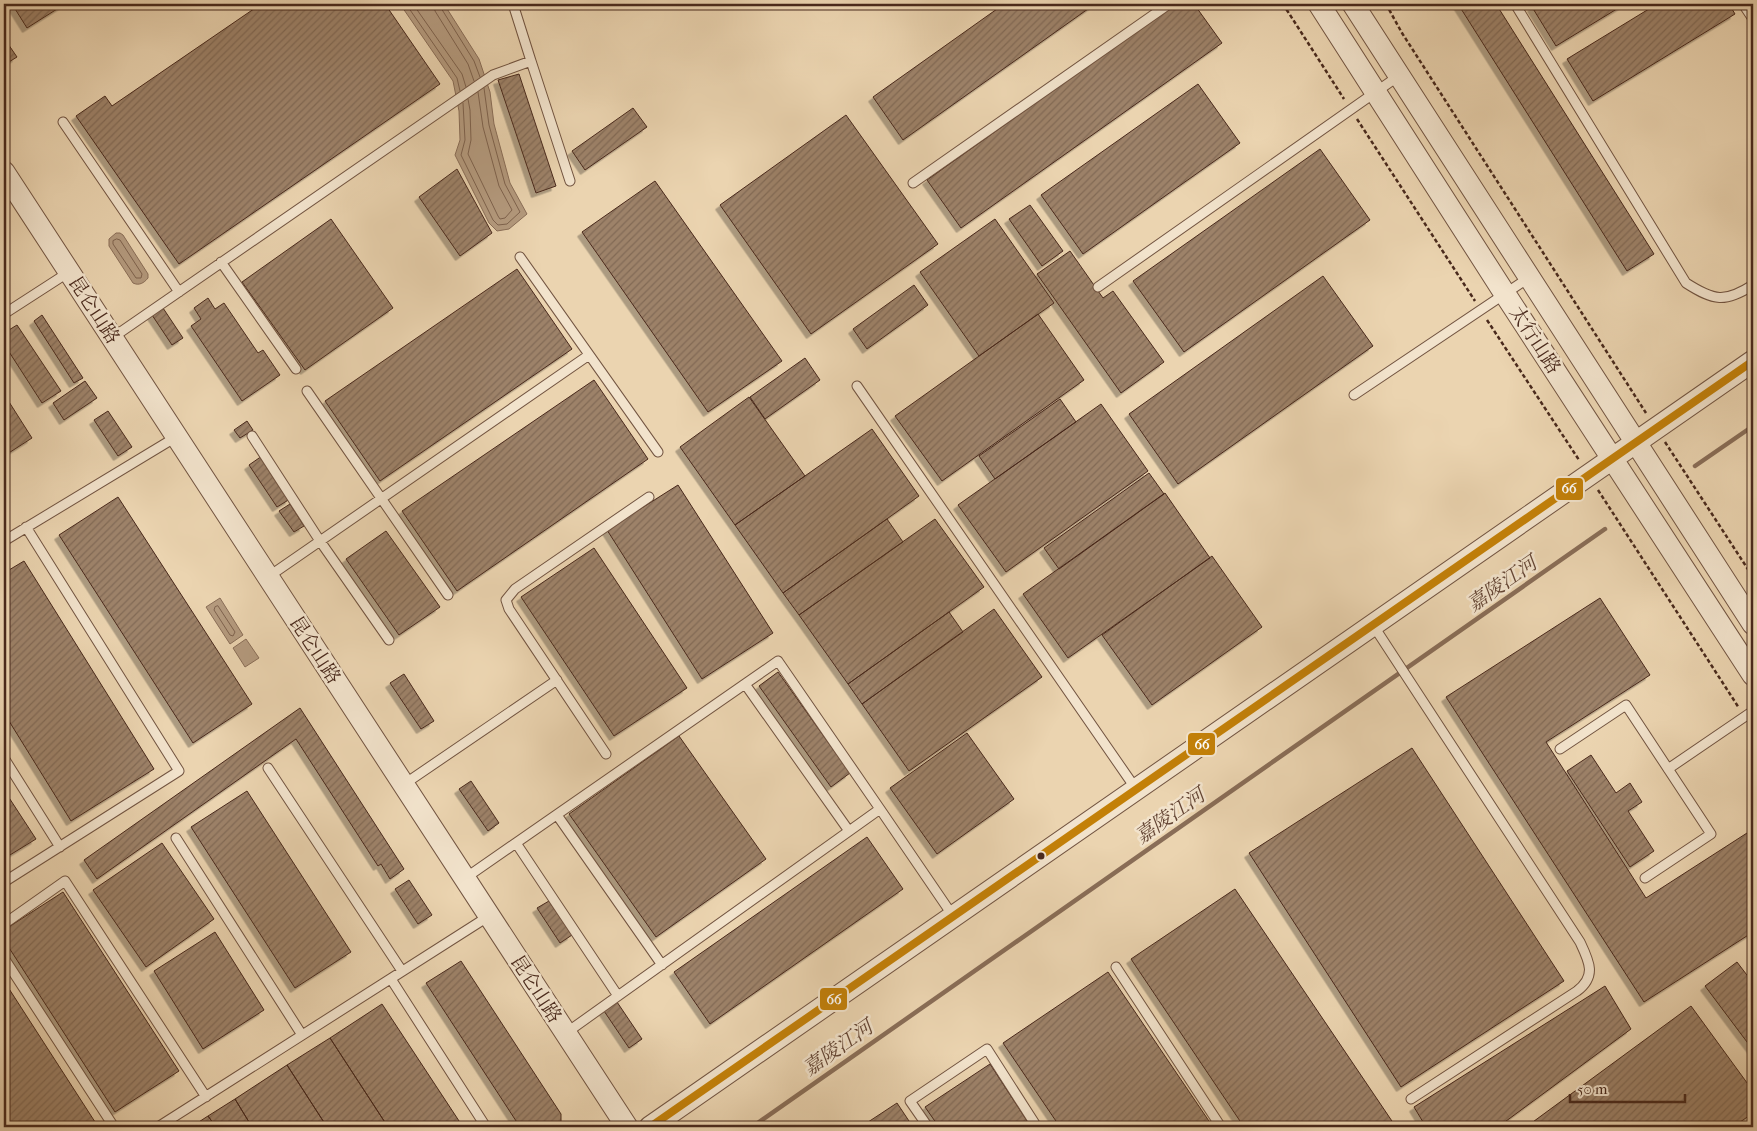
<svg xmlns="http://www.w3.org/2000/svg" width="1757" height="1131" viewBox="0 0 1757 1131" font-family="'IM FELL French Canon','Noto Serif SC',serif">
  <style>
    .water { fill: #b49a7e; stroke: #896d57 }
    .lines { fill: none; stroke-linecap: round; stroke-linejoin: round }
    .shore { stroke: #7e624d; stroke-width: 1 }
    .stream { stroke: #896d57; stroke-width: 4.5 }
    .building { fill: url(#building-hatch); stroke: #49291c; filter: url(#shadow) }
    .service-casing { stroke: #725441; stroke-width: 11 }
    .tertiary-casing { stroke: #725441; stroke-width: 23 }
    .path { stroke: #49291c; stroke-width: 2.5; stroke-dasharray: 4 2.5; stroke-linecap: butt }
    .service { stroke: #f2e3cc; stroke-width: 9 }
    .tertiary { stroke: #f2e3cc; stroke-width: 21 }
    .bus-1-casing { stroke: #f2e3cc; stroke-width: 11 }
    .bus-1 { stroke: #c38008; stroke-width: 8 }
    .bus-dot { fill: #49291c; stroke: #f2e3cc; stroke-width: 2 }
    .labels { text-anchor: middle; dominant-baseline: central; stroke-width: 5; stroke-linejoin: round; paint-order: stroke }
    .street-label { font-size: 19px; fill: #49291c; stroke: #f2e3cc }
    .water-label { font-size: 20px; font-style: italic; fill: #644534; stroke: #f2e3cc }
    .line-badge { stroke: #f2e3cc; stroke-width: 2 }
    .badge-label { font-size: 14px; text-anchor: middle; font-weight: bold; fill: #fff }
  </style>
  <defs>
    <pattern id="building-hatch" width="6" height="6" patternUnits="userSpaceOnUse" patternTransform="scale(1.25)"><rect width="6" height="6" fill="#9d8269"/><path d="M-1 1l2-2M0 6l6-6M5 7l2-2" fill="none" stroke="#826a56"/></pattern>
    <filter id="shadow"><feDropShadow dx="-4.5" dy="4.5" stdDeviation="0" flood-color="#0004"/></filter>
  </defs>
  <rect width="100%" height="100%" fill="#ebd4b0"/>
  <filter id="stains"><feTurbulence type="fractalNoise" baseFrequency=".004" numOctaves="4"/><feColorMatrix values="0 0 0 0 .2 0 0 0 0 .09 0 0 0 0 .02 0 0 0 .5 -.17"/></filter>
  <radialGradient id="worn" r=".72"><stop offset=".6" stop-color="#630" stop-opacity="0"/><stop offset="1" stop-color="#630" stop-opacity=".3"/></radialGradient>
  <path class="water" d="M400 4H444L479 59 490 92 494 124 510 183 527 214 509 229 497 231 489 223 455 155 460 140 459 111 453 81Z
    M116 233H120L123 235 148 274V278C144 283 139 286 133 283L109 246V239Z
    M220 598 243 635 230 644 206 607Z
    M246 639 259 658 245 667 233 648Z"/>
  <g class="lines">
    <path class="shore" d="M406 4 457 78 460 91
      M413 4 462 74 466 87
      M434 4 435 11 468 64 474 81
      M440 4 441 8 474 61 480 77
      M468 99 470 110 471 140 468 154 498 216 500 219 505 218 512 210 499 186 483 127 478 92
      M463 103 465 140 461 155 493 220 498 225 507 224 520 212 505 184 489 125 484 88
      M117 239 120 240 142 274 141 278H136L113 244V241Z
      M218 606 235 632 233 636 230 635 214 610 215 607Z"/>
    <path class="stream" d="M1695 466 1753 426
      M752 1127 1605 529"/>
  </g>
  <path class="building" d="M12 4H65L27 28Z
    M261 4H385L440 84 179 264 76 116 105 96 112 106Z
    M1004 4H1095L903 140 873 97Z
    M1175 4H1194L1222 43 961 228 927 180Z
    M1458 4H1496L1654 254 1627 271Z
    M1538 4H1625L1556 46 1532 7Z
    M1657 4H1729L1735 14 1593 101 1567 59Z
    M4 38 17 57 4 65Z
    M519 74 556 186 536 193 498 80Z
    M1198 84 1240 143 1083 254 1041 195Z
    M633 108 647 127 585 170 572 151Z
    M846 115 938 244 811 334 720 205Z
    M1320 149 1370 220 1184 352 1133 281Z
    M457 169 492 233 460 256 419 197Z
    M655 181 782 361 708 412 582 232Z
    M1030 205 1063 251 1042 266 1009 219Z
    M331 219 393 308 305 370 242 282Z
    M995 219 1054 303 979 356 920 272Z
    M1070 251 1103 298 1113 291 1164 362 1121 393 1037 274Z
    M517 269 572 349 380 481 325 401Z
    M1323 276 1373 346 1178 484 1129 414Z
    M914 285 928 305 867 349 853 329Z
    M208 298 215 309 224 303 258 353 263 350 280 375 242 401 191 326 201 319 194 308Z
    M163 308 183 338 172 345 152 315Z
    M1038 314 1084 380 942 481 895 416Z
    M42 315 83 378 74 383 34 321Z
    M17 325 61 391 42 403 4 344V333Z
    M805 358 820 380 765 419 750 397Z
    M594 380 648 459 457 591 402 511Z
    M85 381 97 398 64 420 53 403Z
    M4 394 32 438 4 456Z
    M749 397 805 476 735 525 680 447Z
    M1060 399 1076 422 995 479 979 456Z
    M1101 404 1148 471 1006 572 958 505Z
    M108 411 132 447 118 456 94 420Z
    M247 421 253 430 240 438 234 430Z
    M872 429 919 496 783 593 735 525Z
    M262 456 290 499 277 507 249 465Z
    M1149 473 1164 494 1059 569 1044 548Z
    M678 485 773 633 702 679 607 530Z
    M1165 493 1210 558 1068 658 1023 594Z
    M118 497 252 704 193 743 59 535Z
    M290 504 304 526 294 532 279 511Z
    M887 519 903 542 799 615 783 593Z
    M935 519 984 587 848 684 799 615Z
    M386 531 440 607 399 635 346 559Z
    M594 548 687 688 614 736 521 597Z
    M1212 556 1262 627 1152 705 1102 635Z
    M24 561 154 769 71 821 4 713V573Z
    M1600 598 1650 675 1546 742 1646 898 1747 833 1753 842V932L1644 1002 1446 697Z
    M994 609 1042 677 909 771 862 704Z
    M949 612 963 632 862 704 848 684Z
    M778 672 850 773 831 787 759 686Z
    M404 674 434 721 421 729 390 683Z
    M300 708 404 869 390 879 381 864 378 866 296 739 97 879 84 860Z
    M967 733 1014 799 937 854 890 788Z
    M679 736 766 859 656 937 569 814Z
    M1412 748 1564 981 1401 1087 1249 853Z
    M1591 755 1616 793 1630 783 1642 802 1628 811 1654 851 1630 867 1567 771Z
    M471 781 499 823 488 831 459 789Z
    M4 790 36 839 5 858 4 856Z
    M247 791 351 952 295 988 191 827Z
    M867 837 903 889 710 1024 674 972Z
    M162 843 214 919 146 967 93 890Z
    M409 880 432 915 418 924 395 889Z
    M1235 889 1396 1127H1244L1131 959Z
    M63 892 179 1071 115 1112 4 940V930Z
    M549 901 572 935 560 943 537 908Z
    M215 932 264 1010 203 1049 154 971Z
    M461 961 561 1114V1127H520L426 983Z
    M1737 962 1753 983V1050L1705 986Z
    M1108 972 1213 1127H1060L1003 1043Z
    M4 981 97 1125 94 1127H5L4 1125Z
    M1605 986 1631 1029 1498 1127H1426L1414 1107Z
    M617 1002 642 1039 629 1048 604 1011Z
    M382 1004 463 1127H388L330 1038Z
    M1691 1006 1753 1091V1113L1733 1127H1526Z
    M330 1038 388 1127H327L287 1065Z
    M990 1064 1031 1127H939L925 1107Z
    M287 1065 327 1127H252L235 1099Z
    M235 1099 252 1127H216L208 1116Z
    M897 1103 913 1127H863L862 1126Z
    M208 1116 216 1127H191Z"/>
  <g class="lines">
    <g class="service-casing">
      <path id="service" d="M513 4 531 61
        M1515 4 1686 283C1714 301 1725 303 1753 285
        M1743 4 1753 19
        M63 122 179 292
        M913 183 1169 4
        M520 257 658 452
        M221 262 296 369
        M1098 287 1400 75
        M4 314 69 272
        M112 338 493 75 531 61 570 181
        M857 386 1136 789
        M307 391 448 595
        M1354 395 1530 277
        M252 436 320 541 389 640
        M4 541 176 437
        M268 577 589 355
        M1373 625 1580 942C1589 961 1597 976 1577 991L1411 1099
        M745 684 849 831
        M1560 749 1626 705 1711 834 1645 878
        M606 754 509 609 506 600 515 589 649 497
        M4 758 60 847
        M268 768 402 971
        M1668 769 1753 711
        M403 785 557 680
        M880 809 953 916
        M557 815 662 965
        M176 838 302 1035
        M516 843 618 996
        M464 879 778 661 880 809 566 1033
        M4 882 179 771 26 527
        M4 924 65 881 206 1097
        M4 958 114 1127
        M1116 967 1221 1127
        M391 979 486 1127
        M158 1127 489 916
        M928 1127 910 1101 987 1049 1037 1127"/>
    </g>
    <g class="tertiary-casing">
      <path id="tertiary" d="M1319 4 1505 294 1753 675
        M1353 4 1753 624
        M4 172 627 1127
        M650 1127 1753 361"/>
    </g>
    <path class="path" d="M1283 4 1344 99
      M1386 4 1402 33 1646 413
      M1357 119 1475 301
      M1487 320 1579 460
      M1665 442 1753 577
      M1598 490 1739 708"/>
    <use href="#service" class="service"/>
    <use href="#tertiary" class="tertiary"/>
    <g class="bus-1-casing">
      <path id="bus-1" d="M650 1127 1753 361"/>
    </g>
    <use href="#bus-1" class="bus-1"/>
  </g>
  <circle class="bus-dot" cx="1041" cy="856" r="4.5"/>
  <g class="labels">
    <g class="street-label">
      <text transform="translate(94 310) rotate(57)">昆仑山路</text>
      <text transform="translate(1535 340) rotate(57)">太行山路</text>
      <text transform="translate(315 650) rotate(57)">昆仑山路</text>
      <text transform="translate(536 989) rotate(57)">昆仑山路</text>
    </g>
    <g class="water-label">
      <text transform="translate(1502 584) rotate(-35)">嘉陵江河</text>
      <text transform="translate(1170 816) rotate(-35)">嘉陵江河</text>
      <text transform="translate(838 1048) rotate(-35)">嘉陵江河</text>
    </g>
  </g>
  <g class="line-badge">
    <rect x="1555" y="477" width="29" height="24" rx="5" fill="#c38008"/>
    <rect x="1187" y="732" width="29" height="24" rx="5" fill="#c38008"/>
    <rect x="819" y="987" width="29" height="24" rx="5" fill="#c38008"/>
  </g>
  <g class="badge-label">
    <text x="1569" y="493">66</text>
    <text x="1202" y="749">66</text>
    <text x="834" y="1004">66</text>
  </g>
  <rect width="1757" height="1131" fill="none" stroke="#ebd4b0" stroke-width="20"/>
  <rect x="5" y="5" width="1747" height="1121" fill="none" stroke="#49291c" stroke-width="2.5"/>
  <rect x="10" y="10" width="1737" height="1111" fill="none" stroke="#49291c"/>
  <path d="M1570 1094v8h115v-8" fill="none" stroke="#49291c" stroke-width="2.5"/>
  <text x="1577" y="1094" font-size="15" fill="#49291c" stroke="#f2e3cc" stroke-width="4" paint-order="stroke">50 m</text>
  <rect width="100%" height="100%" filter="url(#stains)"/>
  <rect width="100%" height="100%" fill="url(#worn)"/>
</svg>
